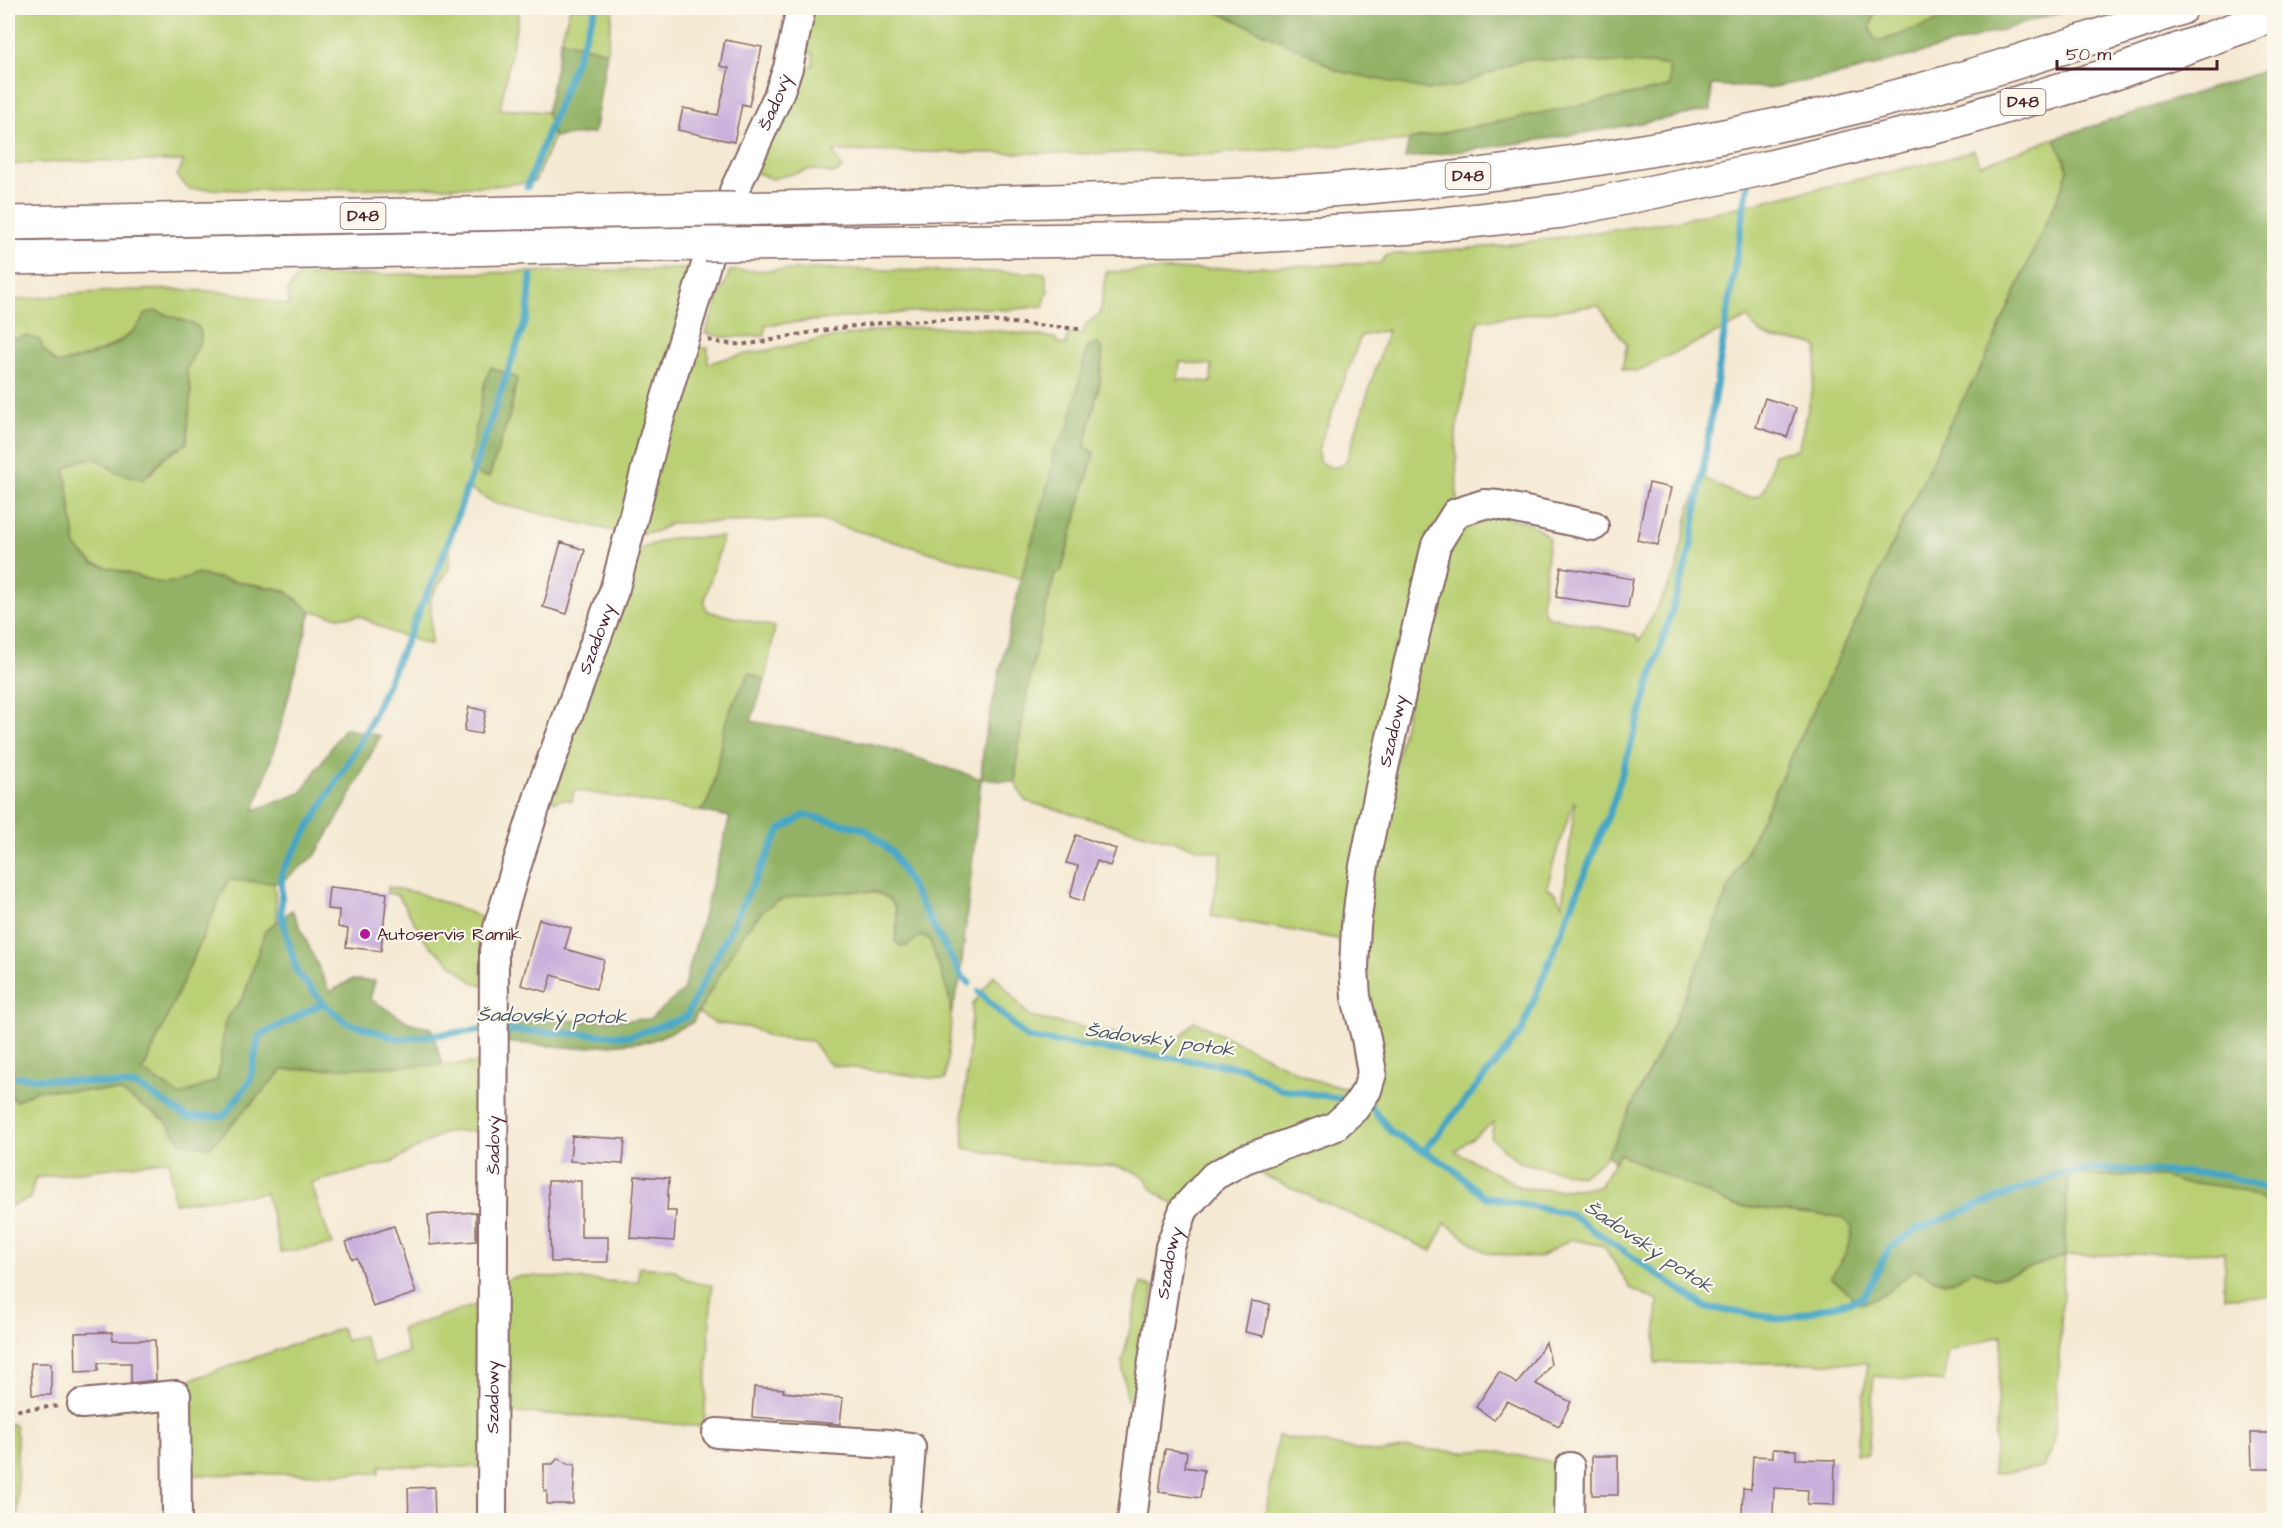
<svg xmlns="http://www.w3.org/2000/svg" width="2282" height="1528" viewBox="0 0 2282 1528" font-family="'Architects Daughter',sans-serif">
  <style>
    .green { fill: #bad074; stroke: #827850; stroke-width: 1.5; fill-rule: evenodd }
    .forest { fill: #93b266; stroke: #6e6848; stroke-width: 1.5 }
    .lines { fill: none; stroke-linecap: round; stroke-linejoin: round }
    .stream { stroke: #45a6c4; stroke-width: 7 }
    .building { fill: #c8aedc }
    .minor-casing { stroke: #866665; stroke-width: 32 }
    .highway-casing { stroke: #866665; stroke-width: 36 }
    .path { stroke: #866665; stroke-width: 4; stroke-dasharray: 4.5 4.5; stroke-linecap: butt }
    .minor { stroke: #fff; stroke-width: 28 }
    .highway { stroke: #fff; stroke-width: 33 }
    .highway-bridge-casing { stroke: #866665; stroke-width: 36; stroke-linecap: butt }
    .highway-bridge { stroke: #fff; stroke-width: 33 }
    .poi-dot { fill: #b5179e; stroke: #fbf7ec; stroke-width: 2 }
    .labels { text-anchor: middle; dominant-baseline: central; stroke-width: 4.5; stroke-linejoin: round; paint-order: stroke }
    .shield { fill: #fbf7ec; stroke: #7f6065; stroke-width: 1.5 }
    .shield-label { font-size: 16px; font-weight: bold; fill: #4a1f2b }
    .street-label { font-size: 18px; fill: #4a1f2b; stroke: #fbf7ec }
    .poi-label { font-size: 18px; fill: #4a1f2b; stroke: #fbf7ec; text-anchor: start }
    .water-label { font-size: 20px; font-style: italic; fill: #485568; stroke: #fbf7ec }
  </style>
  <rect width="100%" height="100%" fill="#fbf7ec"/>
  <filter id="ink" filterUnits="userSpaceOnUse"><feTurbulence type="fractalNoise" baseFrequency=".0167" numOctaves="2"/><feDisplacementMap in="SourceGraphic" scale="12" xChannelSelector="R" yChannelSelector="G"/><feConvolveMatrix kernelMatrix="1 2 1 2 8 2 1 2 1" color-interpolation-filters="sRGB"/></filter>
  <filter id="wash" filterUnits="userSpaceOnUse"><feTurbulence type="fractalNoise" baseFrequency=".008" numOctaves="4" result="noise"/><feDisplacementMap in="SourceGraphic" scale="24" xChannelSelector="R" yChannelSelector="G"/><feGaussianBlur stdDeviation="1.35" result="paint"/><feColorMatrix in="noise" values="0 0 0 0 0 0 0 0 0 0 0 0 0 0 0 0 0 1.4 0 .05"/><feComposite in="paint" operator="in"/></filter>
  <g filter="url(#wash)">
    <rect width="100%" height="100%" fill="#f4e9d2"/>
    <path class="green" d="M8 8H520L500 109 547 112 554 137 535 181 493 186 267 190 189 189 177 176 184 161H73L8 165Z
      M570 8H613L607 52 561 40Z
      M809 8H1209L1308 53 1338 71 1458 86 1525 59 1669 64V87L1409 140 1186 156 1139 152 1101 154 833 151 842 169 834 174 812 169 772 179 755 172 798 67 813 65V54L800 46Z
      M1876 8H1973L1882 41 1875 40 1870 28Z
      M2055 138 2068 169 2064 183 1984 362 1953 417 1726 894C1701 966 1668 1036 1633 1103 1624 1120 1619 1141 1606 1156 1599 1164 1590 1170 1581 1176L1519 1162 1491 1138 1494 1122 1455 1151 1522 1188 1562 1190 1599 1187 1619 1154 1735 1206 1841 1217 1852 1227C1852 1247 1842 1261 1831 1277L1861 1304 1886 1293 1915 1269C1939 1282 1951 1290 1972 1269L1994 1279 2065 1256 2066 1202 2071 1173 2102 1177 2133 1175 2162 1177 2183 1183 2204 1184 2238 1189 2274 1205V1296L2224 1297V1252L2065 1256 2054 1444 2047 1461H2044L2046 1464 2045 1467 1993 1474 2002 1335 1947 1352 1945 1382 1874 1376 1868 1455 1856 1454 1868 1363H1655L1658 1301 1630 1288 1604 1246 1571 1239 1539 1258 1486 1253 1445 1223 1432 1251 1254 1171 1222 1162 1178 1208 1151 1188 1144 1176 1120 1167 1040 1162 964 1148 963 1113 973 1004 994 975 1030 1017 1174 1045 1194 1021 1316 1081 1375 1096C1385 1046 1361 998 1364 948 1366 893 1380 839 1391 786 1405 719 1420 652 1435 585 1438 572 1441 557 1446 544 1458 517 1487 509 1514 519 1530 525 1538 525 1549 539L1542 605 1546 616 1635 635 1639 641 1676 572 1690 507 1704 478C1718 484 1753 509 1764 490 1769 480 1771 465 1774 454L1798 450 1812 392 1818 349 1815 345 1810 343C1783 340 1763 344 1748 318L1637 371 1622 369 1627 345 1598 305 1478 321 1456 431 1457 504 1444 514 1433 534 1411 617 1378 765 1352 908 1349 941 1211 916 1222 853 1201 849 1025 801 1015 782 1017 758 1030 669 1055 574 1061 572 1094 453 1085 446 1099 386 1103 350 1097 343 1087 347 1069 428 1053 452 1051 474 1021 579 820 520 672 523 655 532 637 533 689 347 708 348V364C733 354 753 354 779 348 827 338 875 329 923 327 967 326 1012 332 1055 338L1058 343 1066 345 1068 333H1083L1086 324 1100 314 1106 272 1380 263 1387 255 1498 246 1676 221 1946 159 1973 150 1980 165ZM1388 330 1346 462C1336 470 1329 468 1319 461L1318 450 1361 336ZM1180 362 1212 365 1211 382 1178 379ZM1574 802 1575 803 1562 905 1556 894 1547 887 1558 847Z
      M692 269 619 532 495 503 470 489 450 527V567L431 597V645L393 633 360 616 339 617 311 611 285 590 196 574 176 582 161 583 93 563 76 547 65 470 78 461 95 458 117 472 151 474 164 457 181 448 191 390 186 370 201 340 140 324C116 349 90 356 56 365L43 349 26 336 8 340V301C83 292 163 284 239 294 255 297 272 302 289 305L288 291 297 276ZM517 378 510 413 489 477 479 419 485 382Z
      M825 269 1045 273 1048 291 1043 306 1006 310 968 307 765 325V336L723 337 705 333 730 271Z
      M723 537 704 602 707 611 775 627 765 680 749 673C742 691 731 707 725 725 717 746 719 798 700 811L574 790 572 801 563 799 554 802 550 788 634 551 670 538Z
      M228 880 274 883 277 921 265 931 244 996 225 1021 218 1079 180 1096 143 1071Z
      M388 887 418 893 490 920 484 985 475 984 426 942 398 895 387 893Z
      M855 891C893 892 902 903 895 941L900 946 920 936 929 938C940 960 950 990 951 1014 951 1036 947 1059 945 1080L832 1065 825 1060 812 1041 769 1037 753 1028 715 1023 698 1013C715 983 746 914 777 901 800 890 830 893 855 891Z
      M485 1063 482 1131 446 1132 392 1162 311 1183 332 1245 281 1252 266 1193 174 1203 169 1160 35 1178 30 1199 8 1207V1094L16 1100 37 1090 120 1091 165 1120 182 1142 210 1147 283 1070Z
      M639 1267 675 1270C686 1282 697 1284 712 1285L704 1427 605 1417 502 1412 504 1282C510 1277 518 1276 526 1276 563 1276 600 1283 638 1282Z
      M1141 1283 1154 1287 1138 1401 1127 1400 1122 1362Z
      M479 1304 485 1467 380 1466 379 1473 182 1475 181 1383 341 1328 346 1341 363 1336 374 1364 408 1352 401 1329Z
      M8 1423 15 1425 17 1436 18 1520H8Z
      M1278 1436 1378 1453 1407 1448 1461 1452 1487 1450 1559 1463 1555 1520H1265Z"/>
    <path class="forest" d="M1209 8H1876L1870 28 1875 39 1882 41 1973 8H2074L1972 39 1848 73 1768 88 1711 85V110C1609 130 1508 146 1405 158L1409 140 1669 87V65L1525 59 1458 86 1429 90 1338 71 1308 53Z
      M561 40 607 52 594 133 554 137 547 112Z
      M2274 68V1205L2238 1189 2204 1184 2183 1183 2162 1177 2133 1175 2102 1177 2071 1173 2066 1202 2065 1256 1994 1279 1972 1269C1950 1290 1940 1282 1915 1269L1886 1293 1861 1304 1831 1277C1841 1261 1852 1247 1852 1227L1841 1217 1735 1206 1619 1154 1615 1161 1606 1155C1618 1137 1626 1117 1636 1098 1670 1032 1702 964 1726 894L1953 417 1984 362 2064 183 2068 169 2055 138Z
      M156 311 196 325 201 332V340L186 370 191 390 187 443 164 457 143 480 117 472 95 458 78 461 65 470 76 547 93 563 161 583 176 582 196 574 285 591 311 611 276 744 254 810 301 793 344 728 380 736 345 806 315 856 280 883 228 880 143 1071 180 1096 218 1079 225 1021 244 996 265 931 292 910 330 992 351 980 375 981 370 999 408 1022 431 1028 443 1065 283 1070 210 1147 182 1143 165 1120 120 1091 37 1090 16 1101 8 1094V340L26 336 40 340 43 349 57 364C91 356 129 347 146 313Z
      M1097 343 1103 349 1099 386 1085 446 1094 453 1061 572 1055 574C1036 643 1021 711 1015 782L981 779 960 980 951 1015 949 996 929 938 920 936 907 946H900L895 941 898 925 896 909 890 900 878 892 855 891 800 895 777 901 764 910 746 930 692 1023 651 1041 577 1048 504 1042V1016L579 1021 650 1019 683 991 730 817 700 811C716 800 719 747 724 728 728 708 741 691 749 673L765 680 751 721 878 745 981 779 984 740 1021 579 1051 474 1053 452 1069 427 1087 347Z
      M491 367 517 378 510 413 489 477 480 476 469 463 485 382Z"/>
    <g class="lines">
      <path class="stream" d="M527 187 596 8
        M979 992 1027 1038 1244 1068 1280 1089 1352 1100
        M323 1003 297 972 281 914 282 872 365 734 441 562 528 314 531 276
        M499 1030 630 1036 686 1017 780 830 805 815 865 829 892 852 962 977 969 983
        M8 1076 138 1086 187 1117 224 1116 250 1081 259 1036 323 1003 345 1022 399 1039 488 1029
        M1365 1103 1370 1105 1391 1132 1451 1167 1483 1196 1570 1214 1705 1307 1782 1319 1863 1298 1889 1249 1917 1229 2061 1174 2097 1169 2220 1174 2274 1191
        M1424 1151 1521 1032 1612 806 1690 551 1748 183"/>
    </g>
    <g id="blocks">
      <path class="building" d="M725 40 762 47 749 106 742 104 734 142 678 130 683 108 718 115 729 68 720 66Z
        M1765 398 1796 408 1787 437 1756 427Z
        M1649 483 1671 488 1658 545 1637 540Z
        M561 542 585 550 567 614 543 607Z
        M1561 567 1633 579 1628 608 1556 597Z
        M469 707 486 711 481 734 464 731Z
        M1076 835 1116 849 1110 866 1097 861 1083 901 1070 897 1078 866 1066 863Z
        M329 887 387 893 381 951 346 947 348 929 338 927 339 910 327 909Z
        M539 919 571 928 565 949 604 960 596 989 552 975 547 992 521 985Z
        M572 1136 625 1139 623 1164 570 1161Z
        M635 1176 669 1178 667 1211H676L674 1241 630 1238Z
        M548 1181H581V1237H608V1262H551Z
        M476 1212V1241L430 1245 428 1215Z
        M394 1226 416 1293 373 1307 357 1258 352 1259 346 1242Z
        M1251 1301 1270 1304 1264 1336 1245 1332Z
        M112 1332V1340H155L156 1380 131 1383V1363H98V1371L76 1372 75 1333Z
        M1546 1342 1551 1364 1536 1384 1571 1402 1559 1426 1507 1401 1494 1420 1476 1407 1499 1372 1517 1384Z
        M31 1363H51V1395H32Z
        M754 1387 784 1389 783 1392 843 1398 840 1424 752 1417Z
        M2251 1433H2274V1469H2252Z
        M1165 1449 1187 1452 1185 1467 1204 1470 1200 1498 1159 1492Z
        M1773 1449 1796 1450V1459L1835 1460 1834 1505 1807 1504 1808 1490 1774 1488 1773 1515H1742L1743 1488 1751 1489 1753 1456 1773 1457Z
        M1592 1456H1618V1495H1592Z
        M558 1458 567 1464H575L573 1504H547V1491H544V1464H553Z
        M434 1487 435 1521H409L408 1488Z"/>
    </g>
  </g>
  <g filter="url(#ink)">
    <use href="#blocks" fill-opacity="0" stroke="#866665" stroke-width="1.5"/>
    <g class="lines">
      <g class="minor-casing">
        <g id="minor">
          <path id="s1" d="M734 191 778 96 788 68 801 8"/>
          <path d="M82 1404 176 1395 177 1520"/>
          <path d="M717 1433 889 1444 911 1447 905 1520"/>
          <path id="s2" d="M492 1520 494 951 498 928 514 874 542 786 615 588 655 434 707 261"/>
          <path id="s3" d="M1132 1520 1147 1401 1170 1247 1184 1209 1214 1176 1245 1159 1334 1127 1355 1108 1367 1090 1372 1073 1366 1038 1356 997 1354 968 1356 926 1363 871 1385 763 1436 545 1456 513 1484 504 1498 505 1594 526"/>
          <path d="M1569 1520 1570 1467"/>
        </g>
      </g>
      <g class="highway-casing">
        <path id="highway" d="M735 209C840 206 946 204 1052 201 1175 198 1298 195 1420 182 1567 166 1713 142 1856 107 1966 80 2074 45 2181 8
          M8 223 718 209
          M720 244 1200 239 1415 227 1562 211 1766 168 1952 123 2115 73 2274 15
          M8 258 705 244"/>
      </g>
      <path class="path" d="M708 340C746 350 766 340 802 334 837 328 872 323 907 321 965 317 1023 324 1080 329
        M8 1411 60 1406"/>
      <use href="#minor" class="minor"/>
      <use href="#highway" class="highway"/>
      <g class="highway-bridge-casing">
        <path id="highway-bridge" d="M718 209H735
          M705 244H720"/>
      </g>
      <use href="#highway-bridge" class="highway-bridge"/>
    </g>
  </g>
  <circle class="poi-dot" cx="365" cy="934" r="6"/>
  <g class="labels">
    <g class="shield">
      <rect x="2000.5" y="89" width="45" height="26" rx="4.5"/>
      <rect x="1445.5" y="163" width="45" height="26" rx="4.5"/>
      <rect x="340.5" y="203" width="45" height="26" rx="4.5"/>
    </g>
    <g class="shield-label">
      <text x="2023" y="102">D48</text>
      <text x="1468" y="176">D48</text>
      <text x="363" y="216">D48</text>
    </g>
    <g class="street-label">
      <text stroke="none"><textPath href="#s1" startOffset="98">Šadový</textPath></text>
      <text stroke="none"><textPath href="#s2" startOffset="898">Szadowy</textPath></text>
      <text stroke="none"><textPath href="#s3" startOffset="906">Szadowy</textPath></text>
      <text stroke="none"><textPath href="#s2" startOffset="375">Šadový</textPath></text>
      <text stroke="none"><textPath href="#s3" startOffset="260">Szadowy</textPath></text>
      <text stroke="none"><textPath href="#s2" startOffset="123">Szadowy</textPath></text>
    </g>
    <g class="poi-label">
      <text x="377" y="934">Autoservis Ramik</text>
    </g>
    <g class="water-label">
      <text transform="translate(552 1016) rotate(1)">Šadovský potok</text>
      <text transform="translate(1160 1040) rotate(8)">Šadovský potok</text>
      <text transform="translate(1649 1247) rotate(34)">Šadovský potok</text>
    </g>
  </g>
  <rect width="2282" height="1528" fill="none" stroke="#fbf7ec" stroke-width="30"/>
  <path d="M2057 60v9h160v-9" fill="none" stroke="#4a1f2b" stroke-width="3"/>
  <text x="2066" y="60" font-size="18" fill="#4a1f2b" stroke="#fbf7ec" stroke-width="4.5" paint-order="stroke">50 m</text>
</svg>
